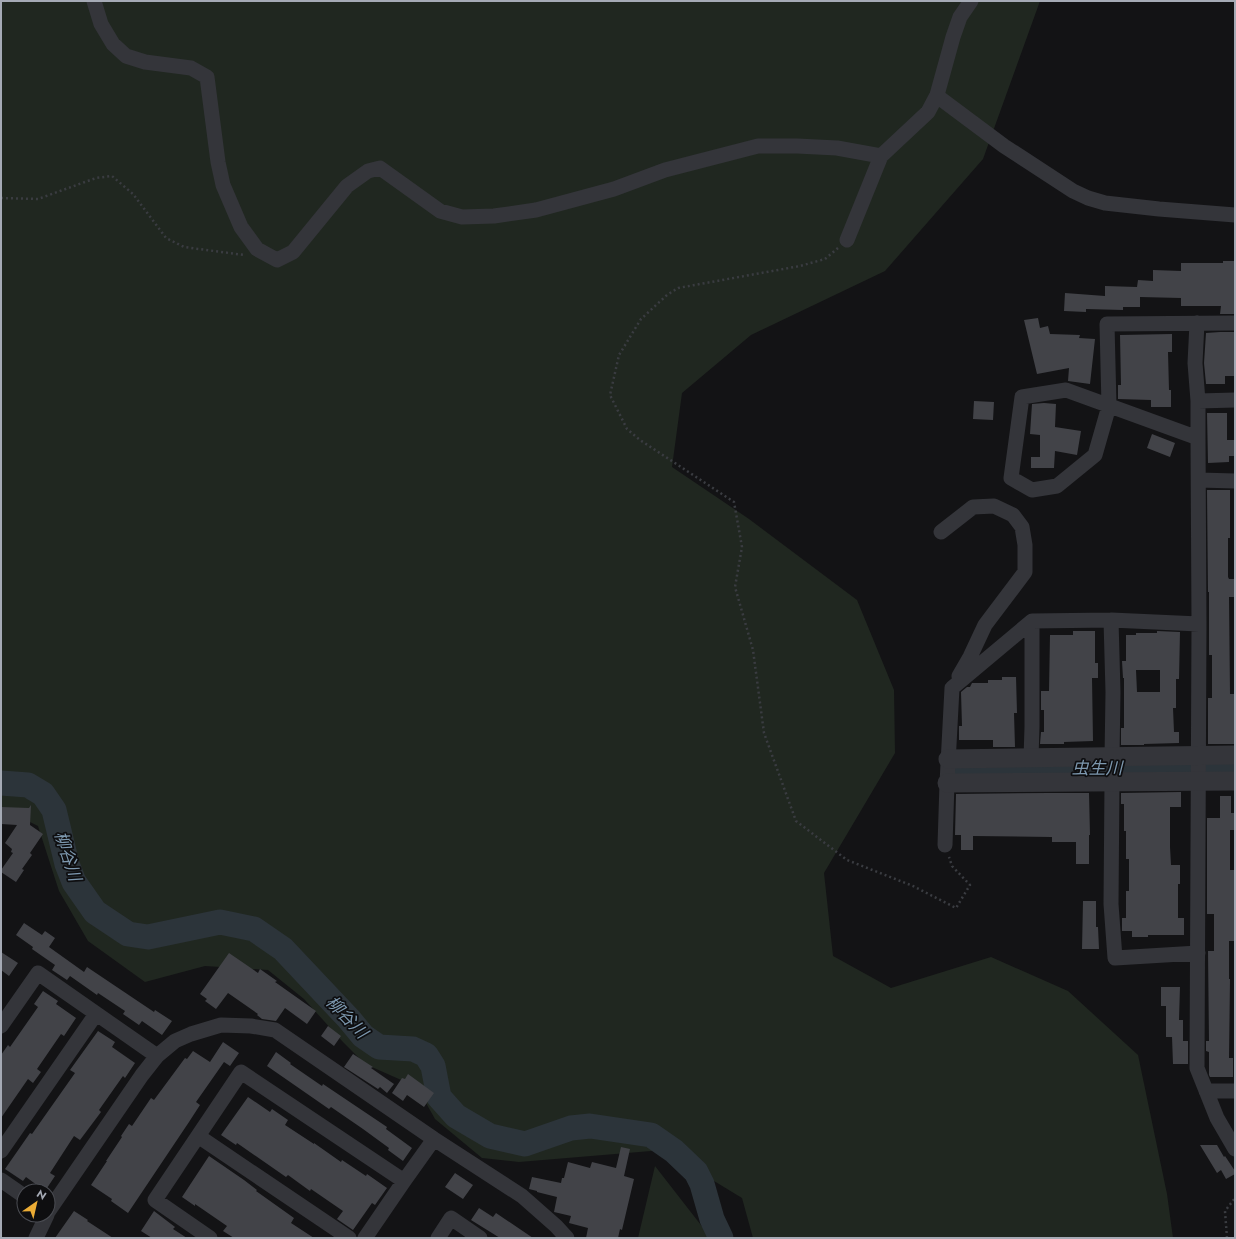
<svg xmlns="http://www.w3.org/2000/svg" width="1236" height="1239" viewBox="0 0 1236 1239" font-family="Jost,'Noto Sans JP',sans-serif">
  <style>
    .green { fill: #202720 }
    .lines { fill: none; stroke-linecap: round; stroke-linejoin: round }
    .river { stroke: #2c343a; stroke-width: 25 }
    .building { fill: #424348; fill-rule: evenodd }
    .path { stroke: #3a3c41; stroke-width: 2.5; stroke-dasharray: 2 3; stroke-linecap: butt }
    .minor { stroke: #34353a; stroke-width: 15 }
    .tertiary { stroke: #34353a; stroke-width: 19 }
    .labels { text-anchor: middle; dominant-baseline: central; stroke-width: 3.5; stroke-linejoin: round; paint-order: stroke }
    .water-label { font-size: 17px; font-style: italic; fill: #7d98af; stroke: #0e0e10 }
  </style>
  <rect width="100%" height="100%" fill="#131315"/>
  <path class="green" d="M1 1H1040L983 159 885 271 751 335 682 393 672 467 749 519 857 600 894 690 895 753 824 873 833 956 891 988 991 957 1068 991 1138 1055 1167 1194 1173 1238H753L742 1198 663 1150 519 1162 482 1158 435 1119 417 1087 365 1064 343 1042 304 999 268 970 205 966 145 982 88 941 59 891 38 826 8 811 1 810Z
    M655 1166 711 1238H638Z"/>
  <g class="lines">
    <path class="river" d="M960 769 1235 767
      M1 783 28 785 43 794 54 810 67 864 74 882 95 912 128 934 148 937 220 922 254 929 283 949 349 1019 363 1036 379 1047 413 1049 426 1055 433 1066 439 1097 456 1116 490 1136 525 1144 571 1128 590 1126 651 1135 674 1151 696 1172 702 1184 712 1219 721 1238"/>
  </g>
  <path class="building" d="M1223 261H1235V314H1220L1221 306H1181V298L1140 297V307H1123V310L1086 309V312L1064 311 1065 293 1105 296V286L1137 287 1138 280 1153 281V270L1181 271V263H1223Z
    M1038 318 1040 328 1048 326 1050 334 1080 335 1079 338 1095 339 1090 384 1068 381 1069 368 1037 374 1024 320Z
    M1220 332H1235V376H1225V384H1206L1204 363 1206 333Z
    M1172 334V352H1168L1169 390H1171V407H1151V400L1118 399V385H1121L1120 335Z
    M974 401 994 402 993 420 973 419Z
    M1044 403 1056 404 1055 427 1081 431 1077 455 1055 451 1054 468H1031V457H1040V435L1030 434 1032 404Z
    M1207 413H1227V440H1235V456H1229V462L1208 463Z
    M1152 434 1175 443 1170 457 1147 448Z
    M1207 490H1230V538H1228V577L1229 579H1235V597H1229L1230 694H1235V744H1208V698H1212V655H1209V592H1208Z
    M1073 631H1095V663H1098V678H1092L1093 741 1064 742V744H1040L1041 732H1044V710H1041V691H1049L1050 635H1073Z
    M1157 631 1180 632 1179 679H1176V708H1173L1174 732H1179V743L1144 744V745H1121V728H1124V678H1123L1122 661H1126V635H1136V633H1157ZM1136 670H1160V692H1137Z
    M1002 677H1016L1017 713H1014L1015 747H993V740H959V726H962L961 692 967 687H970L972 683H988V680H1002Z
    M1181 792V807H1170V847L1171 865H1180V884H1178V918H1184V935H1148V937H1132V931H1122V918H1126V891H1129V859H1126V831H1124V804H1121V793Z
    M1049 793H1089L1090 835H1089V864H1076V842H1052V837L973 836V850H961V835H955L956 794Z
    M1220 796H1231V813H1235V830H1230V870H1235V941H1229V979H1230L1229 1058H1233V1077H1210L1209 1075V1052L1206 1051V1041H1209L1208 951H1214V914H1207V818H1220Z
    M31 805 30 825 43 834 30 853 32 855 22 869 24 870 16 882 1 872V870L13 853 11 852 12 849 5 843 17 825 1 824V807L29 808Z
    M1083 901H1096V927H1098L1099 949H1082Z
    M24 923 42 935 45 931 55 938 49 947 84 972 87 967 154 1012 155 1010 172 1021 162 1035 142 1021 139 1025 123 1014 125 1011 98 993 97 995 70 976 67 980 52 970 55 965 32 949 33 947 16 935Z
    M1 952 18 963 9 976 1 970Z
    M229 953 258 973 260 969 277 981 275 982 316 1011 307 1024 285 1008 276 1021 262 1019 257 1015 258 1014 228 993 216 1009 205 1001 207 999 200 994Z
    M1161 987H1180L1179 1020H1183V1041H1188V1064H1173L1172 1037H1166V1006H1161Z
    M43 991 58 1001 56 1004 76 1018 64 1036 61 1034 37 1069 41 1072 33 1083 28 1079 1 1118V1055L8 1045 10 1047 38 1007 34 1004Z
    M328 1026 341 1036 334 1046 321 1036Z
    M98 1031 115 1042 112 1047 135 1063 125 1078 123 1076 99 1110 101 1112 80 1140 74 1136 50 1173 55 1176 45 1191 26 1177 23 1181 5 1169 30 1133 32 1134 75 1073 70 1070Z
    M223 1042 239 1053 230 1066 224 1062 196 1102 200 1105 189 1122 128 1213 111 1201 112 1199 91 1185 107 1161H106L122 1137 121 1136 129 1124 132 1126 151 1098 154 1100 185 1058 187 1059 193 1051 210 1062Z
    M276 1052 291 1063 290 1064 322 1086 323 1084 387 1127 386 1129 412 1148 403 1161 388 1150 389 1148 363 1129 331 1107 329 1109 267 1066Z
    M353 1054 373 1067 371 1068 394 1084 387 1093 380 1087 378 1089 344 1067Z
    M408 1074 434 1093 424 1107 407 1095 403 1101 392 1093 402 1078 405 1079Z
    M248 1097 270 1112 272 1109 288 1120 285 1125 314 1144V1143L341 1162 342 1160 366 1176 367 1174 387 1188 375 1205 372 1203 353 1230 337 1219 343 1211 311 1189 310 1191 288 1175 286 1177 237 1143 236 1145 221 1135Z
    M1200 1145H1217L1224 1157 1225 1156 1235 1171V1174L1226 1179 1221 1170 1217 1173Z
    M621 1147 630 1149 624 1176 634 1179 622 1230 620 1229 618 1238H586L588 1228 569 1223 571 1216 554 1212 557 1197 537 1192V1191L529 1189 532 1177 561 1183 562 1178H564L568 1162 590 1168 592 1162 616 1168Z
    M209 1156 244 1180 257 1190 256 1191 294 1218 291 1223 314 1238H234L223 1231 227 1226 195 1204V1206L182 1197Z
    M455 1173 473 1185 463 1199 445 1187Z
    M479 1208 493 1217 496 1213 533 1238H500L471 1220Z
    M74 1211 88 1220 87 1221 113 1238H55Z
    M154 1211 175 1227 173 1229 187 1238H152L141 1231Z"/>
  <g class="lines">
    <path class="path" d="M1 198 38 199 96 178 112 176 133 194 166 238 184 247 244 255
      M838 248 825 259 800 266 678 288 667 295 641 319 619 355 610 395 627 429 640 440 734 502 742 547 735 587 753 650 764 733 796 821 847 860 913 886 956 908 970 885 952 866 949 857
      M1227 1238 1225 1211 1235 1198"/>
    <path class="minor" d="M94 1 101 24 113 44 126 56 145 62 191 68 207 77 218 162 223 185 241 227 257 249 277 260 293 252 347 186 368 171 380 168 440 211 462 217 494 216 536 210 614 189 665 170 758 146H797L837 148 881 156
      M937 96 1004 146 1073 191 1088 198 1105 203 1159 209 1235 215
      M847 240 881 156 928 112 937 95 953 37 960 17 971 1
      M1197 323 1195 363 1198 401V438
      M1198 401 1235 400
      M1199 480 1235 481
      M941 532 973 507 994 506 1013 515 1022 527 1025 545V572L985 625 970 657 959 676
      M1111 620 1113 692 1112 757
      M1199 624 1197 1068 1217 1118 1235 1149
      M1031 758 1032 727V621
      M1112 782 1111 904 1115 958 1198 953
      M945 845 947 783 952 688 1032 621 1111 620 1199 624 1198 438 1066 390 1022 397 1011 478 1032 490 1057 486 1095 455 1109 406 1107 324 1235 323
      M1 1026 38 973 157 1056
      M1206 1091H1235
      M198 1136 349 1238
      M1 1151 96 1014
      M1 1180 24 1196
      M48 1212 142 1075 157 1056 175 1041 191 1034 221 1025 251 1026 275 1030 434 1139 522 1196 556 1226 567 1238
      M36 1238 47 1215
      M210 1238 155 1200 241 1072 404 1181
      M365 1238 404 1181 434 1139
      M438 1238 451 1218 480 1238"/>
    <path class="tertiary" d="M948 759 1235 755
      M947 783 1235 781"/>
  </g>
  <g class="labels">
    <g class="water-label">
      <text x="1097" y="768">虫生川</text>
      <text transform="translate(68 856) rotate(72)">柳谷川</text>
      <text transform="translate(347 1017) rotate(46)">柳谷川</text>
    </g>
  </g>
  <rect width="1236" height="1239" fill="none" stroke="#a5aab5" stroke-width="4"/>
  <g transform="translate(36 1203) rotate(34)"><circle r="19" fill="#0e0e10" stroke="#4a4c52"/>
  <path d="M0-3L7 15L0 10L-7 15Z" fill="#ebac35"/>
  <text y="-6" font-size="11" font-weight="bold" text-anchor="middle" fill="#a5aab5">N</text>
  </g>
</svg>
